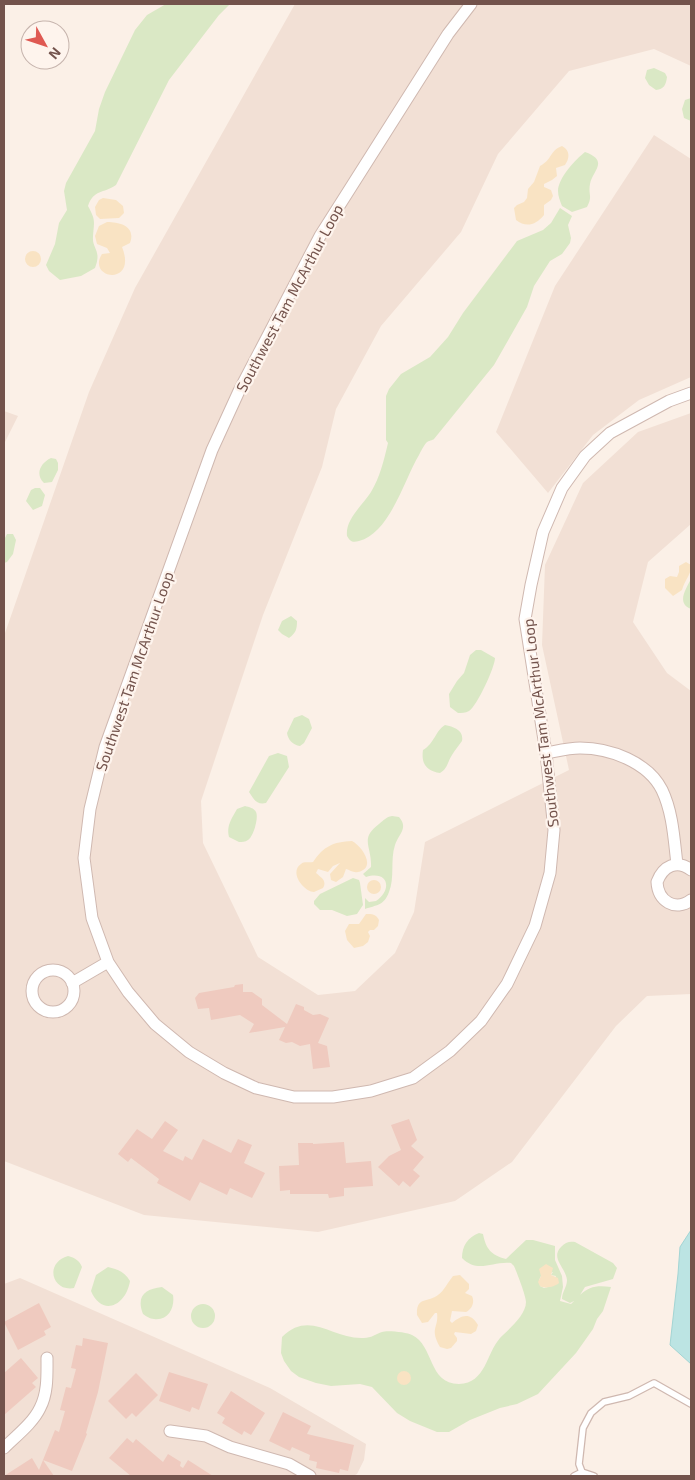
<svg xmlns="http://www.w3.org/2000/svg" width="695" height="1480" viewBox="0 0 695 1480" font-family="'Exo 2',sans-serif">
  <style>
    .residential { fill: #f2e0d5 }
    .green { fill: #dae8c5; fill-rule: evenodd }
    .sand { fill: #f9e3c3 }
    .water { fill: #bce4e3; stroke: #a3d5d4 }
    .building { fill: #efcabf }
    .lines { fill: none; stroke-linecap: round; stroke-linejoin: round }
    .service-casing { stroke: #cfb8b0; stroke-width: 8 }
    .minor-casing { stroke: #cfb8b0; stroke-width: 13 }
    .service { stroke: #fff; stroke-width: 5.5 }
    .minor { stroke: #fff; stroke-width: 11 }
    .labels { text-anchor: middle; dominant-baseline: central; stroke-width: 4.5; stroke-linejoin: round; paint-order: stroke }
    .street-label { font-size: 15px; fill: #73534c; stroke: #fef4ed }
  </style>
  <rect width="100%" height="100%" fill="#fbf0e7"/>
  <path class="residential" d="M295 4H691V66L654 49 569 71 498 154 461 232 381 326 336 409 322 467 263 615 201 801 203 843 258 957 318 995 355 991 395 953 414 912 425 842 569 770 542 645 545 565 583 483 638 432 691 413V524L648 562 633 622 667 673 691 691V994L647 996 616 1026 512 1162 455 1201 318 1232 144 1215 4 1161V636L89 392 135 288Z
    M654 135 691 159V377L639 400 593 435 548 493 496 432 555 286Z
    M4 411 18 416 4 444Z
    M20 1278 270 1388 366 1444 364 1460 357 1474 353 1476H4V1284Z"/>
  <path class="green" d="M166 4H230L219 15 169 80 116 185C103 194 94 189 88 206 96 221 94 220 93 237 92 249 102 250 95 268L81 276 60 280 49 271 46 265 55 244 59 223 67 210 64 191 66 183 95 131 99 109 105 92 135 30 147 15Z
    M654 68 665 73 667 77C666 85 664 89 656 90L649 85 645 78 647 70Z
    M691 98V121L684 118 682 109 685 100Z
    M585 152C610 161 592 171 590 184 588 195 593 196 587 207L572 212 562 206C560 201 558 196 558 191 558 178 576 159 585 152Z
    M560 208 572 216 568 225 571 238 570 243 562 254 550 261 534 286 527 307 494 365 434 439C433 440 428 441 427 442 424 445 421 451 419 455 404 480 390 533 359 541 352 543 350 541 347 536 345 519 363 505 371 492 380 477 384 460 388 443L386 440V396L389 389 401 374 430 357 448 337 463 313 517 241 543 230 551 223Z
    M51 458 56 459 58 463V470L52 482 44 483C35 475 40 463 51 458Z
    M35 488H40L45 495 42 506 33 510 26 501 31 490Z
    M7 534H13L16 540 13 554 7 562 4 563V540Z
    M691 579V609C676 603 686 589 691 579Z
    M291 616 297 621C297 629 296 633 289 638L282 634 278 630 282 621Z
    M476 650H481L495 658C495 667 477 706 469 711 465 713 462 713 458 713L450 707 449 694 457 681 464 673 470 655Z
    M302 715 309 719 312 728 304 743 300 746C293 745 288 740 287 733L294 718Z
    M445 725C454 727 464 730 462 741 459 745 455 750 452 755 447 763 448 768 440 773 426 771 421 763 423 750 435 743 435 731 445 725Z
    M278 753 287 756 289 767 266 803C256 805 254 799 249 792L269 756Z
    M245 806C249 807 254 808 256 812 259 818 253 837 248 840 245 842 242 842 239 842L229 837C226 826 232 818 237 809Z
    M392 816 399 817C409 828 398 835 395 845 390 860 395 878 389 892 384 906 376 905 365 909V898L369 902 376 901C393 889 388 870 366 877L363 874 371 867C372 846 359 839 379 824 384 820 386 817 392 816Z
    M353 878 359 880 360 883 363 905 357 914 347 916 332 910H320L314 904V901L320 894Z
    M479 1233 483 1234C486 1249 491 1255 506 1259L526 1240H533L555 1246V1260L562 1276 563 1287 560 1301 571 1304 574 1301 570 1303 562 1299C562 1292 567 1287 567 1280 566 1268 550 1258 561 1247 565 1242 570 1241 575 1242L613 1263 617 1268 613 1279 585 1287 580 1295C589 1286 598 1285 611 1287L603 1311 597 1319 593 1329 576 1353 538 1394 517 1404 500 1408 470 1420 449 1432H437L410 1421 397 1413 372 1387 360 1384 331 1386 316 1383 299 1377 291 1371 284 1361 281 1353 282 1337C310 1309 333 1340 364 1338 371 1338 376 1334 382 1332 386 1330 407 1332 412 1335 434 1345 428 1384 459 1384 486 1383 486 1354 500 1338 509 1329 526 1315 526 1302 526 1296 517 1273 514 1266L511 1263C492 1261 478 1274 462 1258 462 1246 468 1237 479 1233ZM553 1272 551 1275 556 1276 552 1286 544 1288 540 1286 539 1280 541 1276Z
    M68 1256C75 1258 79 1260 82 1267L74 1288C52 1292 44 1263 68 1256Z
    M108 1267C117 1269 125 1272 130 1281 126 1306 102 1317 91 1291L96 1275Z
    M162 1287 173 1295C175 1307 169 1321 154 1319 150 1319 146 1316 143 1314 136 1296 145 1289 162 1287Z
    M191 1316a12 12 0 1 1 24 0a12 12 0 1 1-24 0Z"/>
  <path class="sand" d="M562 146C570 150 570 158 565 165L556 168 557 176 552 180 544 184V187L551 190 553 196 551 200 544 205V215C536 225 526 228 516 220L514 208 517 205 524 202 527 198 528 189 534 182 540 166C553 159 549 151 562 146Z
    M103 198 116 200 123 206 124 213 119 218 100 219 96 215 95 207 99 200Z
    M107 222C121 222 136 227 130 243L122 247C138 287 86 279 102 254L110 253 107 248 97 244 95 236 99 226Z
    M25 259a8 8 0 1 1 16 0a8 8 0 1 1-16 0Z
    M686 562 691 565C692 573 685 580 682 590L673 596 665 588V579L670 576 677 577 679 572V566Z
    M352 841C362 846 377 868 358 872 353 873 350 870 346 869L343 877 336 882 331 880 330 874 340 863 333 866 328 872 318 869 316 873C322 878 327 881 323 888L314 892C303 891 289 872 301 864 304 861 309 863 313 862 324 846 333 842 352 841Z
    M367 887a7 7 0 1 1 14 0a7 7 0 1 1-14 0Z
    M366 914C372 914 376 914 379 920L378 926 374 930H370L368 932 370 936 368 942 363 946 354 948 347 940 345 931 349 924H359Z
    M546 1264 553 1268 551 1275 558 1278 559 1283C555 1287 544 1289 540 1286L538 1282 541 1276 539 1269Z
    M460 1275 469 1284V1289L465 1293 472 1296C475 1302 472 1309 466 1312L452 1311 450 1321 452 1323C462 1315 470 1312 478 1325L476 1331 471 1334 455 1332 454 1334 457 1338V1341L451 1348 447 1349 440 1347C429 1328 439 1328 437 1313H435L428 1322 422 1323 417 1315C416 1296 428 1303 438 1295 444 1291 448 1282 453 1276Z
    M397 1378a7 7 0 1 1 14 0a7 7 0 1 1-14 0Z"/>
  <path class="water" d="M691 1230V1364L670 1345 678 1274 680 1247Z"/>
  <path class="building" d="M243 984V992H252L262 999V1005L287 1024 296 1004 304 1007V1010L313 1015 320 1014 329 1018 318 1043 327 1046 330 1067 313 1069 310 1044 300 1046 292 1042 286 1043 279 1040 285 1027 249 1033 254 1024 240 1015 211 1020 209 1008 198 1009 195 998 199 993 234 987 235 985Z
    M409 1119 417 1140 411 1146 424 1157 413 1170 420 1176 410 1187 403 1181 399 1186 378 1167 389 1156 401 1150 391 1125Z
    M165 1121 178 1130 163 1151 183 1161 185 1156 192 1160 203 1139 231 1153 238 1139 252 1145 244 1163 265 1173 252 1198 230 1188 227 1195 200 1182 190 1201 157 1183 159 1179 131 1158 128 1162 118 1154 137 1129 152 1139Z
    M344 1142 346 1163 371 1161 373 1186 344 1188V1196L329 1198 328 1194H290V1190L280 1191 279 1166 299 1165 298 1143H313V1144Z
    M39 1303 51 1327 44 1331 46 1335 18 1350 4 1322Z
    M83 1338 108 1343 98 1392 86 1433 87 1434 72 1471 43 1460 54 1476H4L32 1458 39 1470 55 1430 59 1432 65 1411 60 1410 66 1387 71 1388 76 1369 71 1368 76 1345 82 1346Z
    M21 1358 38 1378 32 1383 36 1387 4 1415V1373Z
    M169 1372 208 1384 199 1410 192 1407 190 1412 159 1401Z
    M136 1373 158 1395 136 1417 132 1413 126 1419 108 1401Z
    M231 1391 265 1413 251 1435 244 1431 242 1435 222 1423 225 1418 217 1413Z
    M283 1412 311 1426 307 1434 354 1445 348 1471 340 1469 339 1473 316 1468 317 1462 309 1460 310 1455 292 1447 290 1451 269 1441Z
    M127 1438 133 1443 136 1439 163 1462 168 1454 181 1462 180 1466 183 1468 188 1460 213 1476H131L109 1458Z"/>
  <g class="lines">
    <g class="service-casing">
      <path id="service" d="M574 1476 582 1472
        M594 1476 582 1472 579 1464 583 1428 591 1413 604 1402 629 1396 654 1383 691 1404"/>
    </g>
    <g class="minor-casing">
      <path id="minor" d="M471 4 448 34 320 236 239 391 212 450 105 747 90 809 84 858 92 918 108 962 128 992 155 1024 189 1052 224 1073 256 1088 294 1097H333L371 1091 413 1078 450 1051 481 1021 507 984 535 926 550 873 554 830 546 753 525 619 531 585 543 532 562 488 585 456 610 433 669 401 691 393
        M546 753C557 751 569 748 580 748 610 748 648 762 662 790 673 813 674 840 677 864
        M691 870C677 859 663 866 657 882 658 901 675 912 691 900
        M32 991a21 21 0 1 1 42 0a21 21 0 1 1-42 0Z
        M72 983 108 962
        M170 1431 206 1436 230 1447 289 1464 310 1476
        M4 1448C16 1436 33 1423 40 1408 48 1393 47 1374 47 1358"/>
    </g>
    <use href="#service" class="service"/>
    <use href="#minor" class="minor"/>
  </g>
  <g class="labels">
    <g class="street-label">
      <text transform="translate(289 298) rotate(-62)">Southwest Tam McArthur Loop</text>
      <text transform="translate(134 671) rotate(-71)">Southwest Tam McArthur Loop</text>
      <text transform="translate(540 723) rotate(-97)">Southwest Tam McArthur Loop</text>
    </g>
  </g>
  <rect width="695" height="1480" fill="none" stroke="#73534c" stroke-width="10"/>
  <g transform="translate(45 45) rotate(130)"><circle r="24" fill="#fef4ed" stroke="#c6b4ad"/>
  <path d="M0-4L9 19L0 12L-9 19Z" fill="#df5952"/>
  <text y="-8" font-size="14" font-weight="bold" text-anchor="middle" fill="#73534c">N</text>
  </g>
</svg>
